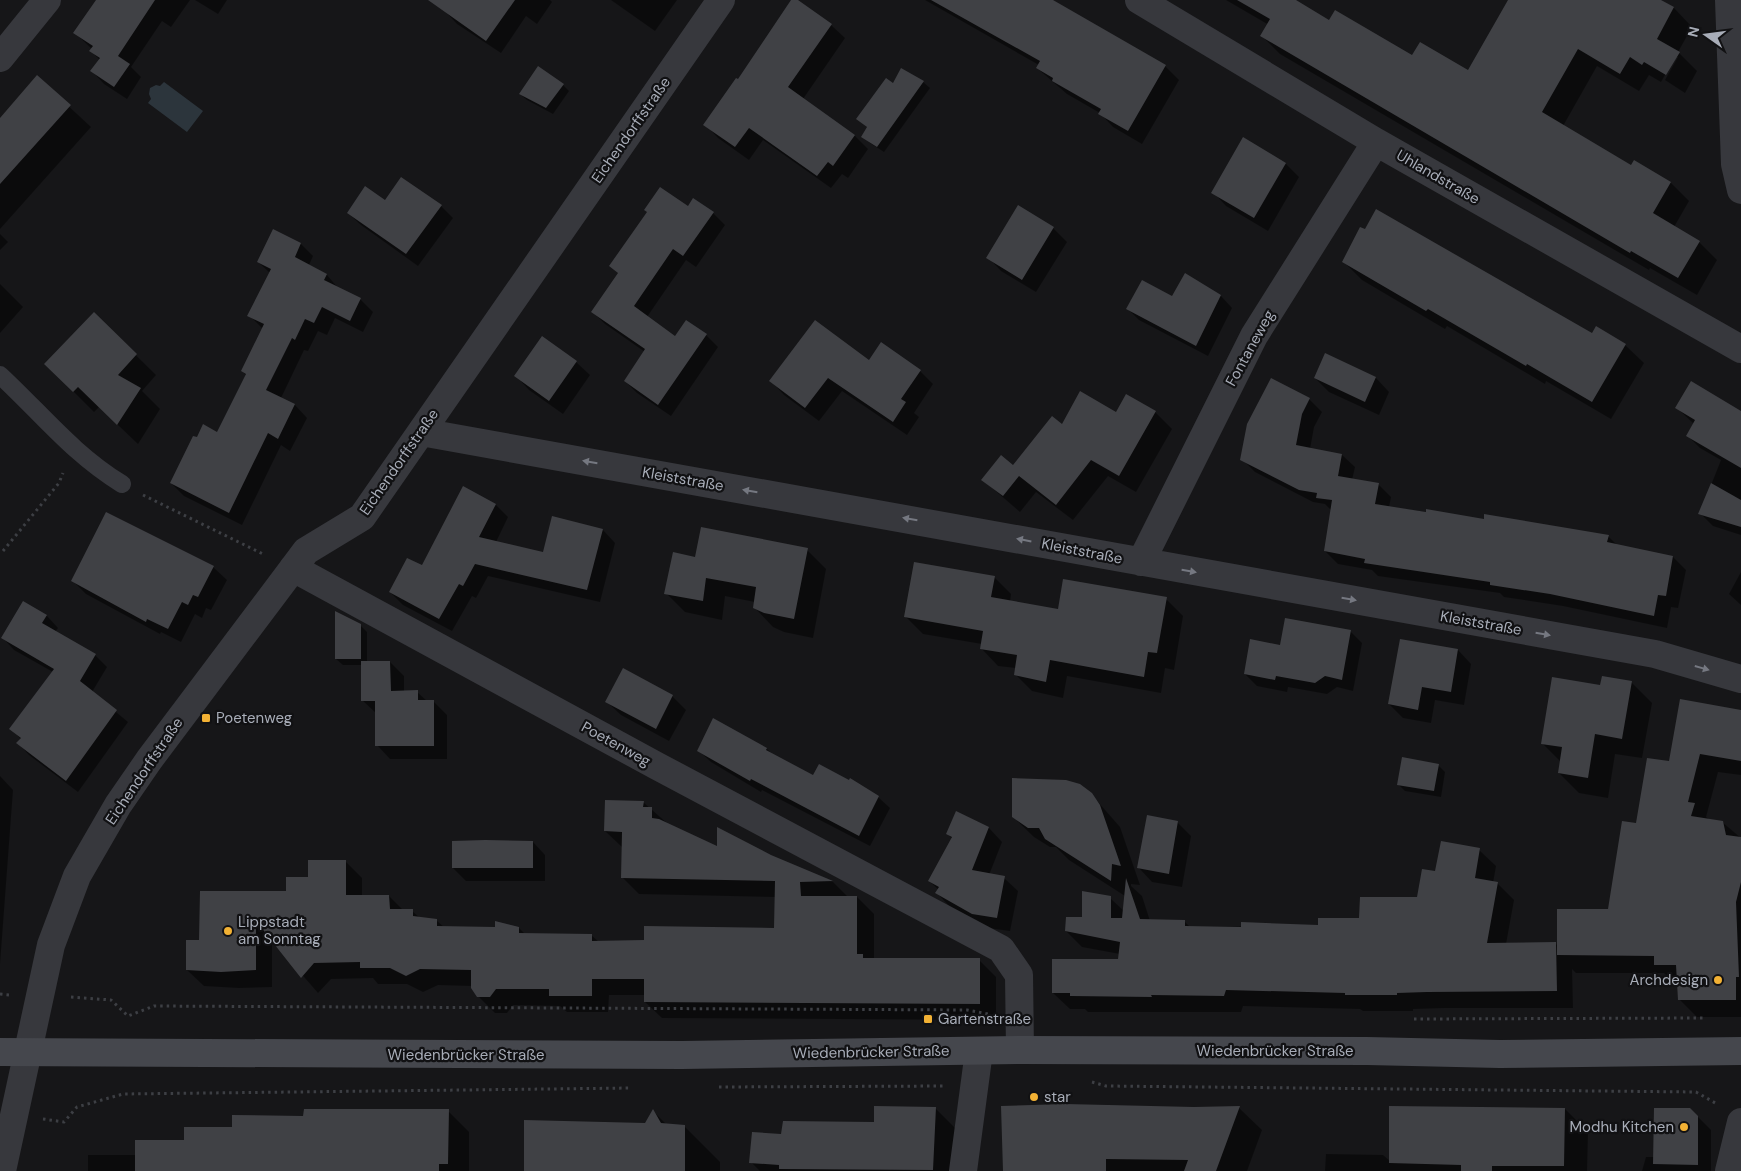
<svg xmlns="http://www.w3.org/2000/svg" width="1741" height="1171" viewBox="0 0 1741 1171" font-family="'DM Sans',sans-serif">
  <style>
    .water { fill: #2c353c }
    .shadow { fill: #0007 }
    .building { fill: #404145 }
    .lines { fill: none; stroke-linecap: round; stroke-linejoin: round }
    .path { stroke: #3d3f44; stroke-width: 3; stroke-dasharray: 2.5 4; stroke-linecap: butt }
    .lane { stroke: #37383d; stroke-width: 18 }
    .street { stroke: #37383d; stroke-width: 28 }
    .secondary { stroke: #45474d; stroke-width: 28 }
    .oneway { fill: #757881 }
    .poi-dot { fill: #f2b134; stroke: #111113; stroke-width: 2 }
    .labels { text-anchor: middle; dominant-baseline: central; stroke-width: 4.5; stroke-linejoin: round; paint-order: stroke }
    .street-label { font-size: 15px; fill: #a8adb8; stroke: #111113 }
    .poi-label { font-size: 15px; fill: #a8adb8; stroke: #111113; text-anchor: start }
  </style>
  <rect width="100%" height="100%" fill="#161618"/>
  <path class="water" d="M164 82 203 111 187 132 148 103 151 99 149 94 150 88 156 85 160 86Z"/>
  <path class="shadow" d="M98 0H190L171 27 162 21 131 67 141 77 127 99 104 84 92 71 100 60 91 51 92 49 75 33Z
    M195 0H227L218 14Z
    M451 0H550L552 2 537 24 526 16 501 53 457 24 444 10Z
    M611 0H677L655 31Z
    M793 0 831 25 845 38 803 99 855 136 868 149 848 178 842 174 831 188 763 140 749 160 718 138 705 124 738 81Z
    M925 0H1050L1165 66 1179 80 1142 144 1113 127 1100 113 1067 94 1037 68 1039 65Z
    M1226 0H1293L1330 21 1413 57 1469 72 1521 0H1659L1674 8 1692 27 1678 52 1697 71 1685 93 1665 80 1678 57H1675L1661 82 1649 75 1639 91 1597 66 1563 126 1632 166 1671 183 1689 201 1674 227 1699 242 1717 260 1697 295 1650 268 1649 270 1280 54 1262 36 1269 25Z
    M37 77 91 127 0 229V120Z
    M923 82 930 88 884 152 870 143 863 137 868 128 858 119 893 85Z
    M563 85 569 91 553 114 527 100 520 94Z
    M1286 164 1299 177 1268 231 1226 206 1213 192Z
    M401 179 441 206 453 218 418 266 361 225 348 213 385 202Z
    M694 200 713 213 725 225 696 267 686 260 647 317 675 337 706 335 718 347 671 416 637 393 625 381 645 352 605 324 593 312 619 274 611 266 688 208Z
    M1053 228 1067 242 1036 292 1001 271 988 257Z
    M274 231 301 244 313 256 309 265 327 275 338 288 361 300 373 312 363 332 335 318 327 335 318 331 308 351 304 350 281 398 295 405 307 418 290 451 281 445 242 525 184 496 171 483 218 433 246 375 242 371 263 329 249 315 270 273 258 262Z
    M0 234 8 242 0 250Z
    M1344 262 1625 345 1644 363 1611 419 1546 381 1545 384 1447 326 1445 329 1362 280Z
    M1185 275 1221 296 1232 308 1208 356 1139 320 1128 309 1173 298Z
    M0 284 23 307 0 333Z
    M94 314 156 375 142 391 160 409 138 444 99 407 94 412 46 364Z
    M1326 355 1376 378 1389 392 1379 415 1329 392 1315 378Z
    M576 362 590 375 563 414 529 390 516 376Z
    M869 362 920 371 933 384 914 413 919 417 907 435 842 391 819 421 784 395 771 381Z
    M1309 399 1322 412 1314 427 1310 449 1342 455 1355 467 1352 480 1378 484 1391 497 1389 507 1608 536 1617 545 1673 557 1686 570 1678 608 1671 607 1667 628 1563 606 1504 597 1500 593 1378 576 1372 570 1338 564 1325 551 1331 510 1325 504 1313 502 1255 472 1242 459Z
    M1677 408 1741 412V535L1713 526 1700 513 1721 460 1700 448 1687 435 1694 424Z
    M1155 412 1172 429 1136 492 1108 476 1073 520 1036 492 1020 512 983 480 1013 467 1062 426 1117 414Z
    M496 505 508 517 496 542 544 554 603 530 615 543 600 602 488 576 476 598 472 596 452 631 403 605 390 592Z
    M807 550 826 569 813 638 784 632 773 627 754 607 755 602 725 596 722 620 685 612 666 593 696 558Z
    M213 567 227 580 211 610 206 608 202 618 195 614 181 642 161 632 160 634 86 594 73 581Z
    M1741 572V605L1729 594Z
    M994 577 1011 594 1010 602 1059 610 1166 599 1183 616 1174 670 1165 668 1161 693 1067 676 1063 698 1032 691 1015 674 1016 668 998 666 981 648 982 644 923 634 906 617Z
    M24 603 47 616 58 628 55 632 95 655 107 667 92 692 128 722 78 792 29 755 18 743 21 739 11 729 53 672 14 650 3 638Z
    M360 625 367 632V662H390L404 676V692H417L427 701 434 702 447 715V759H390L377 745V714L362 700V665H343L336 659Z
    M1350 631 1362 643 1353 691 1337 687 1327 694 1288 687 1287 692 1257 686 1245 674 1281 646Z
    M1458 650 1471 664 1464 705 1435 700 1431 723 1403 718 1389 704Z
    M624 670 672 696 686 710 669 741 621 715 607 702Z
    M1631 682 1652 703 1642 758 1615 754 1608 798 1579 793 1559 773 1561 762 1542 743 1601 686Z
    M1741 711V775L1718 772 1706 817 1710 820 1722 822 1741 838V1017H1697L1679 999 1678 982H1674L1664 973H1576L1572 969 1573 1008H1444L1413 1009V1011H1363L1360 1009 1243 1006 1241 1012H1088L1085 1009H1070L1053 993 1119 960 1120 954 1082 947 1066 931 1110 898 1124 911 1125 896 1069 860 1056 847H1050L1034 837 1013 817 1091 794 1120 827 1140 885 1131 884V886L1142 896 1150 921 1185 922 1190 927 1319 926 1360 920 1418 899 1436 873 1479 850 1496 866 1493 883H1497L1514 900 1506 944H1556L1558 946 1609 910 1637 825 1670 763Z
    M767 749 774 756 814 777 878 797 890 808 870 846 762 790 761 792 711 762 699 751Z
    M1438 765 1445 772 1441 797 1405 791 1399 785Z
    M0 776 13 790 0 964Z
    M643 802 668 824 719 848 770 856 833 882 848 897H857L874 914V959L979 960 996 977V1020L662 1018 645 1002V995H609L608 1012H567L560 1006 513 1005 507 1013H495L478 996 472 986 438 985 423 992 407 984H378L373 978 331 979 318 993 272 940V987L239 988 204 986 187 970 200 942 288 893 310 878 345 861 362 878V896H389L404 911H412L420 918 437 921 444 927 519 928 525 934 591 935 599 942 645 941 775 929 776 897 639 894 622 877V847L605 831Z
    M957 813 989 828 1002 842 989 875 1004 878 1018 891 1010 931 988 928 950 907 937 893 939 890 929 881 952 839 947 833Z
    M1177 822 1191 836 1182 887 1152 882 1139 868Z
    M533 842 545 855V881H466L453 868Z
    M935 1108 959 1132 957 1171H760L751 1162 782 1135 876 1123Z
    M1239 1108 1262 1130 1247 1171H1004Z
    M1565 1109 1588 1132 1587 1171H1325L1326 1154 1383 1155 1391 1162Z
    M1690 1109 1711 1130V1171H1642L1646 1157H1654Z
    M448 1111 469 1132V1171H88V1155H136L233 1129 304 1117Z
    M653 1111 667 1125 684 1126 720 1162V1171H525L645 1124Z"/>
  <path class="building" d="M96 0H155L118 56 130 64 114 87 90 71 100 58 89 51 93 46 73 33Z
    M428 0H515L486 41Z
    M791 0H798L832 24 788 87 855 135 833 166 828 162 817 176 749 128 735 147 703 125 736 78 738 79Z
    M931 0H1053L1166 65 1128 131 1098 114 1101 109 1052 81 1053 78 1036 68 1040 61Z
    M1237 0H1296L1329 20 1335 10 1412 55 1420 42 1468 70 1508 0H1661L1674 7 1657 39 1680 52 1666 75 1644 62 1642 65 1630 57 1620 74 1578 49 1542 112 1631 165 1634 160 1671 182 1653 213 1700 241 1678 278 1631 251 1630 253 1260 36 1270 19Z
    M538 66 564 84 546 108 519 94Z
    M901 68 924 81 877 147 861 137 867 127 856 119 886 78 893 83Z
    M37 75 71 105 0 184V118Z
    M1243 137 1286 163 1254 218 1211 193Z
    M401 177 442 205 406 254 347 213 365 186 385 200Z
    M660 187 688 206 693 198 714 212 683 256 673 249 634 306 675 336 686 320 707 334 658 405 624 381 645 349 591 312 618 273 609 266 647 212 644 210Z
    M1018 205 1054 227 1022 280 986 258Z
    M1376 209 1592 333 1596 326 1626 344 1592 402 1527 364 1526 366 1428 309 1426 311 1342 262 1360 227 1365 229Z
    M273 229 301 243 295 257 327 274 324 280 361 298 350 321 322 307 314 323 305 319 295 340 292 338 266 390 295 404 278 439 268 433 229 513 170 483 193 436 197 437 203 424 217 432 246 374 241 371 264 324 247 316 271 269 257 262Z
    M1185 273 1221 295 1196 346 1126 309 1142 280 1172 296Z
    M94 312 137 354 118 375 141 388 117 425 78 387 73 392 44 364Z
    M815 320 869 360 881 342 921 370 901 399 906 402 893 422 828 378 805 408 769 381Z
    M542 336 577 361 549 401 514 376Z
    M1325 353 1376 377 1365 402 1314 378Z
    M1271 378 1310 398 1302 414 1296 445 1342 454 1338 476 1379 483 1375 504 1426 512V509L1484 519V514L1609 535 1607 542 1673 556 1666 596 1658 595 1654 616 1550 594 1490 585V582L1364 563 1365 559 1324 551 1332 500 1316 498 1317 493 1299 490 1240 460 1247 424Z
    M1691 381 1741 411V468L1686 436 1695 420 1675 408Z
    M1080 391 1116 412 1126 394 1156 411 1119 476 1091 460 1056 505 1019 476 1003 496 981 480 1001 455 1013 465 1052 416 1062 424Z
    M1711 483 1741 500V527L1698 514Z
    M463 486 496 504 479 537 543 552 552 516 603 529 587 590 475 564 463 586 459 584 439 619 389 592 407 558 422 565Z
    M106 512 214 566 198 597 193 595 188 605 182 602 168 629 147 619 146 622 71 581Z
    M701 527 808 548 794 619 764 613 753 608 756 587 706 578 703 601 664 594 673 552 695 557Z
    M914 562 995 576 991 597 1058 609 1063 579 1167 597 1157 653 1148 652 1144 677 1050 660 1046 682 1014 675 1017 655 980 649 983 631 904 617Z
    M23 601 47 615 42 623 96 654 80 681 117 710 66 781 16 743 21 738 9 729 54 669 1 638Z
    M335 611 361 624V659H335Z
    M1285 618 1351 630 1342 680 1325 676 1315 683 1276 676 1275 680 1244 674 1250 639 1280 645Z
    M1400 639 1458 649 1451 692 1422 687 1418 710 1388 704Z
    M361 661H390L391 691 418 690V700H434V746H375V701H361Z
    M623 668 673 695 656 729 605 702Z
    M1602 676 1632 681 1622 739 1595 734 1588 778 1558 773 1562 747 1541 744 1552 677 1600 685Z
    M1680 699 1741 710V761L1700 754 1688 802 1695 803 1691 816 1723 821 1726 835 1741 837V882L1736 902 1739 977H1736V1000H1678L1676 965H1654V956L1557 955V909H1608L1622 821 1636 823 1647 758 1669 761Z
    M713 718 767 748 766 750 813 775 819 764 849 780 850 778 879 796 859 836 751 779 750 781 697 751Z
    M1402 757 1439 764 1434 791 1397 785Z
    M1012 778 1066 780 1080 784 1092 793 1100 805 1121 866 1112 864 1111 881 1045 839 1039 828H1028L1012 817Z
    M605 800 644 801 643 807H652V818L659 819 717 846V827L771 855 833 881 800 882 801 896H857V954H863V958H980V1004L644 1002V979H592V996H549V989H496L490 997H477L471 988V970L420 969 406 976 390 968H360V962L314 963 301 978 256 921V970L221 972 186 970V940H199L200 891H286V877H308V860H346V895H389L390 909H413V916L437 919V926L495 927V921L519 927V933L592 934V941L644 940V926L774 928 775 881 621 878 622 832 604 831Z
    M956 811 989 827 972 870 1005 876 997 918 972 914 935 893 939 887 928 881 952 837 946 834Z
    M1147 815 1178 821 1169 874 1137 868Z
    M485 840 533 841V868H452V841Z
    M1441 841 1480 848 1475 878 1498 882 1487 943 1556 942 1557 991 1427 992 1397 993V995H1345V993L1226 990 1224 996 1151 995 1152 997 1070 996V993H1052V959H1118L1120 942 1065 931 1066 917H1082V891L1111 896V918H1122L1126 878 1140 919 1185 920V926L1241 927V922L1318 925V918H1359L1360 897H1417L1422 869 1435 871Z
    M1065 1104 1194 1107 1240 1106 1216 1171H1184L1188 1160 1106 1159V1171H1003L1001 1106Z
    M874 1106 936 1107 933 1170 779 1169V1165L749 1163 752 1132 781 1134 783 1121 874 1122Z
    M1389 1106 1565 1108 1564 1166H1492V1171H1461V1165L1389 1163Z
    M1654 1108H1690L1698 1116V1165L1653 1164Z
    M304 1109H449L448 1164H439V1171H135V1140H184V1127H232V1115L303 1116Z
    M653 1109 661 1123 685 1125V1171H524V1120L645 1123Z"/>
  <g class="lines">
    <path class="path" d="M143 495 265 555
      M3 551 59 483 63 473
      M0 994 10 995
      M71 997 111 1000 128 1016 154 1006 967 1010 988 1014
      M1414 1019 1705 1018
      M1092 1082 1106 1086 1696 1092 1717 1104
      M719 1087 945 1086
      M43 1119 64 1122 77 1107 123 1094 632 1088"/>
    <path class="lane" d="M0 375C42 414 73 454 122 484"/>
    <path class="street" d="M1139 0 1376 142 1741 349
      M1729 0 1735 164 1741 190
      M0 58 47 0
      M421 432 1655 654 1741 679
      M1141 562 1254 336 1376 142
      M293 568 657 766 1001 949 1019 975 1020 1050
      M2 1171 51 945 77 876 118 805 149 760 306 551 362 517 721 0
      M963 1171 979 1051
      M1729 1171 1741 1122"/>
    <path class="secondary" d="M0 1052 682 1055 1020 1050 1367 1051 1500 1054 1741 1051"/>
  </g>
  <defs><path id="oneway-solid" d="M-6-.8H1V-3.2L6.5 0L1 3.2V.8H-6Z" transform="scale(1.25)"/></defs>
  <g class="oneway">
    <use href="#oneway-solid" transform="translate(590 462) rotate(-170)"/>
    <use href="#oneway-solid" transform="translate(750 491) rotate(-170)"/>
    <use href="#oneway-solid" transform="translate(910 519) rotate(-170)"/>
    <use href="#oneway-solid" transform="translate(1024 540) rotate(-169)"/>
    <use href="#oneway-solid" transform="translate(1189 571) rotate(10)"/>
    <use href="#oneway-solid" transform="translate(1349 599) rotate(10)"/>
    <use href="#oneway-solid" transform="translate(1543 634) rotate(10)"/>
    <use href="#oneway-solid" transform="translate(1702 668) rotate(16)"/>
  </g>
  <g class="poi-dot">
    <rect x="201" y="713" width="10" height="10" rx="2.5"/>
    <circle cx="228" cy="931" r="5"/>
    <circle cx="1718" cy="980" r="5"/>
    <rect x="923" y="1014" width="10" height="10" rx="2.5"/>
    <circle cx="1034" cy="1097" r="5"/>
    <circle cx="1684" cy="1127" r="5"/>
  </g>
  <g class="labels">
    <g class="street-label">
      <text transform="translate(631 130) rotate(-55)">Eichendorffstraße</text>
      <text transform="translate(1438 177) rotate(30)">Uhlandstraße</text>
      <text transform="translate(1250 348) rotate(-61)">Fontaneweg</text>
      <text transform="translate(399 462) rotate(-55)">Eichendorffstraße</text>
      <text transform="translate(683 479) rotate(10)">Kleiststraße</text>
      <text transform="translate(1082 551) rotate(11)">Kleiststraße</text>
      <text transform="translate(1481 623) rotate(10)">Kleiststraße</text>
      <text transform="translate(616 744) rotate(29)">Poetenweg</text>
      <text transform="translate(144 771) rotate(-56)">Eichendorffstraße</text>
      <text x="1275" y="1051">Wiedenbrücker Straße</text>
      <text transform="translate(871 1052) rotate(-1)">Wiedenbrücker Straße</text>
      <text x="466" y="1055">Wiedenbrücker Straße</text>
    </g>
    <g class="poi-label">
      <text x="216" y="718">Poetenweg</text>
      <text x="238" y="922">Lippstadt<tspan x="238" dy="17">am Sonntag</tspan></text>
      <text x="1708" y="980" text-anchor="end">Archdesign</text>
      <text x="938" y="1019">Gartenstraße</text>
      <text x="1044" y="1097">star</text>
      <text x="1674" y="1127" text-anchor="end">Modhu Kitchen</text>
    </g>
  </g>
  <g transform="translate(1706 35) rotate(284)" stroke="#111113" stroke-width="4" paint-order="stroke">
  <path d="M0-4L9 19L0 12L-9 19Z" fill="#a8adb8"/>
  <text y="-8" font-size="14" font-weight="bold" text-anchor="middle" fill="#a8adb8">N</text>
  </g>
</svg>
